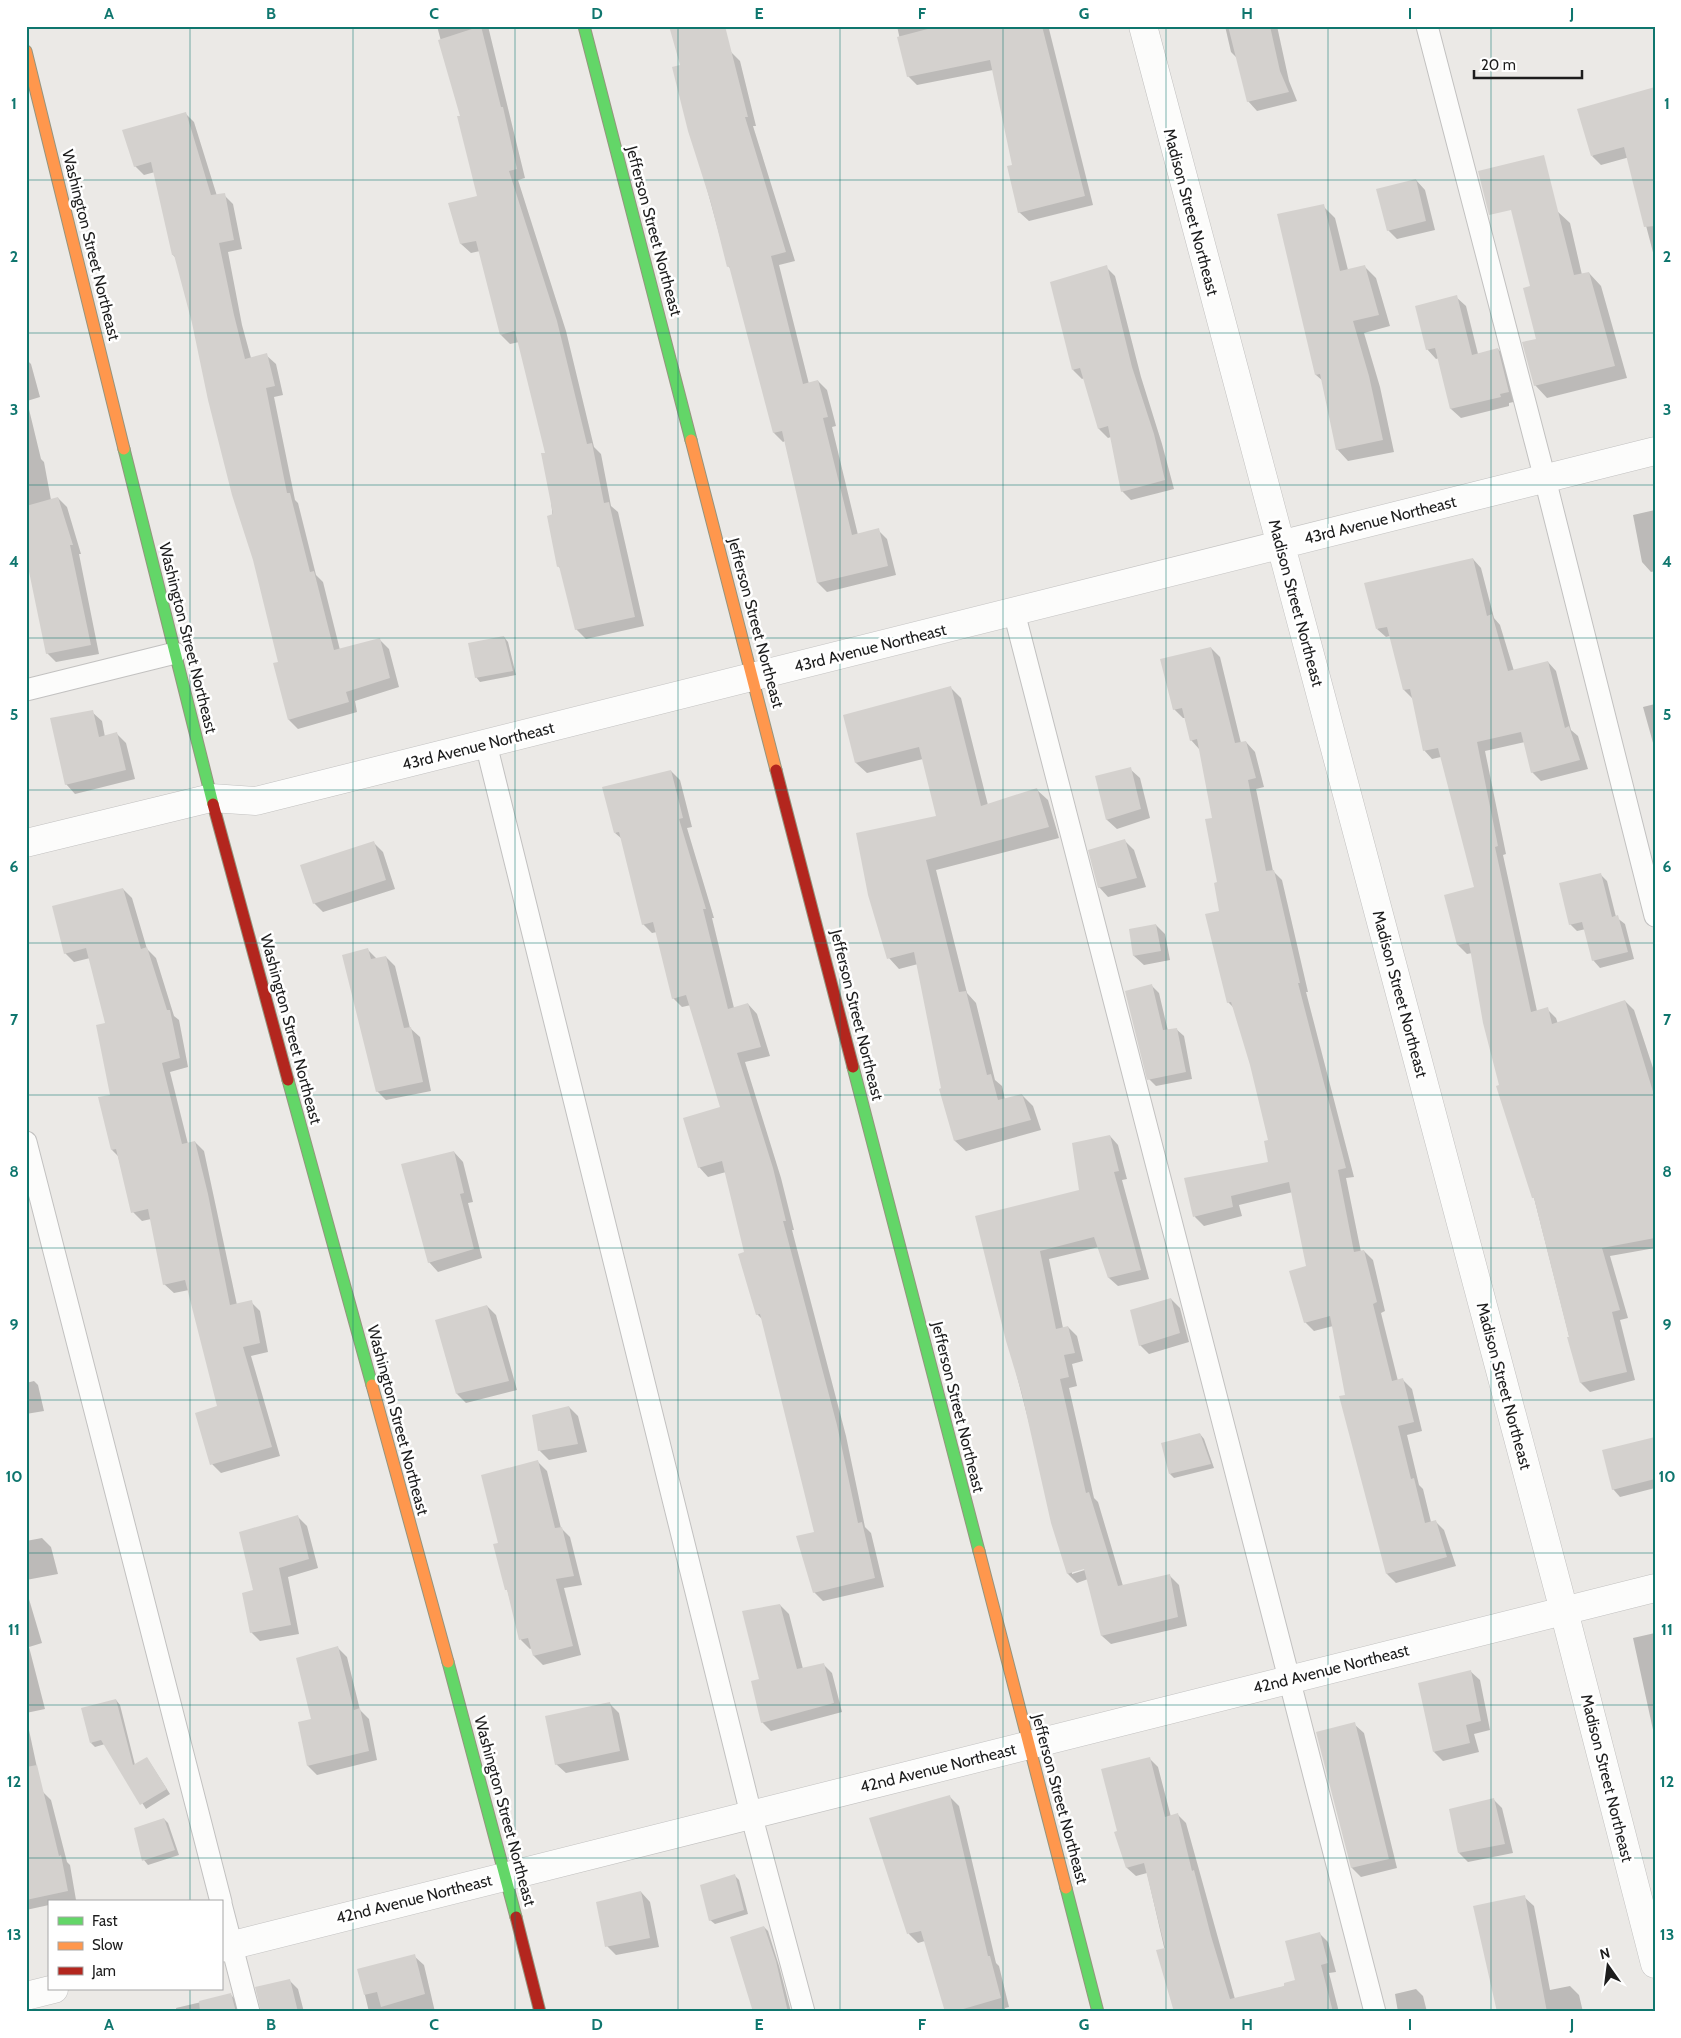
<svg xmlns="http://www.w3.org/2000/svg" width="1681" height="2038" viewBox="0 0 1681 2038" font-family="Cabin,sans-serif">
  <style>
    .shadow { fill: #0003; fill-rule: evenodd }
    .building { fill: #d4d1ce }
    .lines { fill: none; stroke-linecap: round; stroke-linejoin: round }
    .lane-casing { stroke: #c2c1c0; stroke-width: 23 }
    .street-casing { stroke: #c2c1c0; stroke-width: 29 }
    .fast-casing { stroke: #95947e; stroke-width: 13 }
    .slow-casing { stroke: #95947e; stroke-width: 13 }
    .jam-casing { stroke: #95947e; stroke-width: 13 }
    .lane { stroke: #fcfcfb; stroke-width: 21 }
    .street { stroke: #fcfcfb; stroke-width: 28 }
    .fast { stroke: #63d668; stroke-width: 11 }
    .slow { stroke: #ff974d; stroke-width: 11 }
    .jam { stroke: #b3261e; stroke-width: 11 }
    .grid { fill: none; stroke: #0f766e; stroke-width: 1; stroke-opacity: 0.55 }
    .labels { text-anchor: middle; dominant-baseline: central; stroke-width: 5; stroke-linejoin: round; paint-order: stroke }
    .street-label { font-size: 16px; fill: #1d1d1d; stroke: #fff }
    .neatline { fill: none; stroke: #0f766e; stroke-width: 2 }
    .grid-label { font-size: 16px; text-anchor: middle; font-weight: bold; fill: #0f766e }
  </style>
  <rect width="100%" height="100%" fill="#ebe9e6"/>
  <path class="shadow" d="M437 26H488L525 178 518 180 566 331 594 447 601 454 611 506 618 512 644 626 586 639 576 629 561 569 558 566 546 454 519 342 510 344 501 335 480 251 471 253 461 244 449 204 478 197 461 117Z
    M897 26H1058L1049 29 1093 205 1029 221 1019 212 1013 166 993 70 917 85 908 76Z
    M1225 26H1277L1289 81 1297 101 1257 111 1248 101 1237 58 1231 52Z
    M731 52 740 61 756 126H753L795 261 779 265 809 384 818 381 827 390 836 426 832 427 858 535 878 530 887 539 896 575 827 592 818 583 785 441 783 442 774 433 731 269 728 266 674 68Z
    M1654 88 1655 150 1601 165 1592 156Z
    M185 113 194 122 217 196 224 195 233 204 242 249 228 252 242 325 251 358 266 355 276 364 283 395 274 397 295 500 298 503 316 575 323 582 340 650 380 640 389 649 399 687 355 701 357 712 298 729 289 720 280 662 193 323 176 258 173 255 155 172 144 175 135 166Z
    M1416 180 1425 190 1435 230 1397 239 1388 230Z
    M1655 192V260L1638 195Z
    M1323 206 1335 218 1348 270 1364 266 1376 278 1390 326 1364 333 1380 387 1394 452 1348 461 1337 449 1323 381 1316 375Z
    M1557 211 1570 223 1582 275 1589 273 1601 286 1627 378 1547 398 1535 385 1537 340Z
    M1106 267 1115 276 1141 377 1162 444 1174 489 1131 500 1122 491 1111 437 1108 438 1099 429 1084 378 1082 379 1073 370Z
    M1456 297 1466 306 1478 354 1498 349 1507 359 1518 401 1509 403V406L1461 418 1451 409 1439 358 1436 359 1427 349Z
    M26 359 31 364 40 397 27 401 41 459 44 462 51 500 58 498 67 507 81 554H79L99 654 56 662 47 653 30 568 26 569Z
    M1655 510V571L1651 572 1642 562 1633 515Z
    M1473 559 1481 568 1494 618 1500 625 1514 671 1548 662 1556 671 1571 730 1578 736 1588 769 1541 781 1532 772 1525 742 1485 751 1506 854 1503 855 1537 1011 1547 1009 1556 1018 1558 1024 1625 1001 1634 1010 1655 1074V1248L1610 1256 1628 1318 1620 1320 1635 1380 1590 1392 1581 1383 1472 953 1467 954 1458 945 1446 896 1476 888 1441 757 1432 759 1424 750 1413 699 1404 690 1390 636 1386 637 1377 629Z
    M504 637 508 642 516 675 480 682 476 677Z
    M1211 648 1220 657 1241 743 1246 742 1255 752 1264 787 1256 789 1273 871 1282 880 1308 992H1306L1354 1177 1346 1178 1361 1252 1364 1251 1373 1260 1385 1311 1381 1313 1398 1381 1403 1380 1412 1389 1422 1431 1407 1435 1419 1485 1423 1489 1431 1522 1435 1521 1444 1530 1456 1566 1396 1583 1387 1574 1341 1397 1346 1396 1333 1326 1314 1331 1305 1322 1307 1267 1293 1192 1239 1205 1242 1216 1204 1226 1195 1217 1185 1179 1269 1163 1270 1141 1251 1065 1234 1008 1228 1002 1214 819 1200 750 1191 740 1185 718H1183L1174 709Z
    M950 687 961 698 988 805 1037 790 1048 800 1059 838 936 870 967 993 976 1003 995 1080 1002 1086 1005 1100 1022 1095 1033 1106 1041 1130 966 1151 955 1141 942 1089 918 964 899 969 889 958 938 817 923 759 867 773 856 763 844 716Z
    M1655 704V750L1643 707Z
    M92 712 102 721 105 737 117 734 126 743 135 779 75 794 66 784Z
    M1130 769 1140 778 1150 818 1117 829 1107 820 1097 777Z
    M671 771 680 780 692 827 687 828 714 918H712L734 1008 748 1004 757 1014 770 1056 745 1062 781 1178 794 1230H792L846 1436 865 1527 871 1533 884 1587 823 1601 814 1592 816 1533 763 1320 757 1314 746 1253 726 1172 708 1177 699 1167 722 1108 691 1005 682 1007 673 998 657 932 652 933 643 924 622 839 615 833Z
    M1125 841 1134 850 1146 887 1108 897 1099 887Z
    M374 843 383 852 395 889 323 912 314 903Z
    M1600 874 1607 881 1616 917 1625 924 1634 959 1600 968 1593 960 1586 929 1577 931 1570 924Z
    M123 889 132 898 147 949 156 958 174 1016 179 1020 188 1067 170 1072 188 1144 195 1142 204 1151 237 1305 251 1302 260 1311 268 1352 251 1356 280 1456 221 1473 212 1464 218 1407 189 1290 174 1293 164 1284 151 1219 142 1221 133 1212 118 1156 112 1150V1096L107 1024 90 958 74 962 65 953Z
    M1156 925 1165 934 1170 960 1144 965 1134 956 1130 930Z
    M368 950 377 959 386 957 395 966 410 1028 420 1037 431 1091 386 1100 377 1091Z
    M1152 986 1159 993 1168 1031 1176 1029 1184 1036 1192 1079 1156 1086 1149 1079Z
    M1110 1136 1118 1145 1127 1179 1122 1180 1149 1279 1118 1286 1109 1278 1099 1247 1049 1259 1063 1328 1068 1327 1077 1336 1083 1361 1072 1364 1077 1386 1069 1388 1094 1498 1098 1502 1123 1586 1170 1576 1179 1585 1187 1626 1111 1644 1102 1636 1088 1579 1077 1583 1068 1574 976 1217 1080 1191ZM1090 1566 1091 1568 1072 1574V1572Z
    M454 1152 463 1162 473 1202 468 1203 482 1258 438 1272 429 1262Z
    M1171 1299 1180 1308 1189 1342 1149 1354 1140 1345Z
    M487 1306 496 1315 517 1390 466 1403 457 1394 437 1321Z
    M34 1381 38 1385 44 1411 26 1414V1383Z
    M569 1407 578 1416 587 1452 549 1460 539 1450Z
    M1200 1434 1204 1439 1214 1468 1174 1478 1170 1474Z
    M1655 1438V1488L1620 1497 1613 1489Z
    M538 1462 547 1471 561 1528 570 1537 582 1585 564 1588 581 1655 543 1665 534 1656 532 1648 530 1649 521 1640 495 1545 499 1544Z
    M298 1517 307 1526 318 1568 288 1577 299 1634 260 1641 251 1632 255 1591Z
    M42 1538 51 1547 58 1574 26 1580V1541Z
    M26 1589 42 1643 29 1647 45 1709 26 1713Z
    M780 1605 789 1614 803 1669 823 1664 832 1673 842 1712 771 1731 762 1722 761 1680Z
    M1655 1633V1739L1633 1638Z
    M338 1648 347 1657 360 1710 369 1719 377 1760 317 1775 308 1766 313 1720Z
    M1470 1671 1480 1680 1490 1730 1474 1734 1479 1752 1443 1761 1434 1752Z
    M116 1700 120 1705 135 1765 147 1758 170 1794 146 1809 105 1744 95 1747 91 1743Z
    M610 1704 619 1713 629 1760 566 1773 556 1764Z
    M26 1716 42 1791 51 1800 67 1862 70 1865 76 1900 49 1902V1905L26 1910Z
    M1354 1724 1364 1733 1397 1868 1361 1877 1352 1868Z
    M1150 1759 1158 1767 1171 1817 1178 1815 1186 1823 1235 1999 1286 1986 1296 1981 1320 1934 1328 1942 1336 1972 1329 1973 1339 2012H1179L1147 1873 1136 1876 1127 1868 1118 1832Z
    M950 1797 959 1806 996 1963 999 1966 1009 2007 1005 2008 1006 2012H947L925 1941 918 1943 909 1934 871 1819Z
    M1493 1799 1502 1808 1513 1853 1468 1862 1459 1853Z
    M164 1819 168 1823 179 1855 148 1865 144 1860Z
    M735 1876 739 1880 748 1914 715 1924 710 1920Z
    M641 1892 650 1902 659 1947 616 1955 607 1946Z
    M1524 1897 1534 1906 1550 1990 1570 1986 1579 1995 1583 2012H1499Z
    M764 1927 768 1931 779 1966 791 2012H755Z
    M414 1956 424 1965 435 2012H369L359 1970Z
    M289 1980 298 1989 304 2012H262Z
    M1416 1989 1423 1996 1427 2012H1398L1395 1994Z
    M231 1995 240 2004 243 2012H177L176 2008Z"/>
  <path class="building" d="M481 26 501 107H503L517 169 509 171 557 321 587 444 592 443 604 503 609 502 635 617 575 630 559 566 557 567 547 516 553 514 541 453H545L515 331 500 335 476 241 460 244 448 203 477 196 457 116H460L438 40Z
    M669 26H725L748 117H745L786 252 771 256 803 384 818 380 828 417 823 418 852 535 879 528 888 566 817 583 782 431 773 433 729 266 727 267 711 203 688 131 672 67 680 65Z
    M939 26H1042L1085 196 1018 213 1007 166 1012 165 990 60 907 77 897 37Z
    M1228 26H1270L1280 71 1289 92 1247 102Z
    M1655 87V226L1644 227 1624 147 1591 156 1577 109Z
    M186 112 211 195 225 193 234 240 219 243 234 315 245 359 267 353 275 386 266 388 287 493H290L310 572 314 571 334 650 380 638 390 678 346 692 349 702 288 720 273 663 278 662 253 560 232 495 208 400 192 323 174 255H172L151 162 134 167 122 130Z
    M1544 155 1574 275 1589 272 1615 366 1534 386 1522 342 1536 339 1523 288 1530 286 1511 210 1489 215 1478 171Z
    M1416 179 1426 221 1387 231 1376 189Z
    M1324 204 1340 271 1365 265 1379 315 1353 321 1369 376 1383 440 1336 450 1320 374 1315 375 1277 214Z
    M1107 265 1132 367 1154 434 1165 480 1121 492 1108 426 1098 429 1080 368 1072 370 1050 282Z
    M1457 295 1472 355 1498 348 1509 392 1500 394 1501 397 1450 409 1435 348 1426 350 1415 306Z
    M58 497 73 545H70L91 645 46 654 26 557V506Z
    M1473 558 1487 616 1492 614 1508 671 1548 661 1565 728 1569 726 1580 760 1531 773 1521 732 1477 742 1498 846 1495 847 1531 1012 1548 1007 1552 1024 1625 1000 1655 1098V1238L1602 1248 1620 1310 1612 1312 1627 1372 1580 1383 1567 1337H1569L1534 1198H1532L1496 1086 1499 1085 1483 1023 1469 943 1457 945 1444 895 1474 887 1438 748 1423 751 1410 689 1403 690 1387 627 1376 629 1364 583Z
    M504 636 513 671 475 678 468 643Z
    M1211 647 1235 743 1246 741 1256 778 1248 780 1266 871 1274 870 1300 983H1298L1346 1168 1338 1170 1354 1252 1364 1250 1377 1302 1373 1304 1392 1381 1403 1378 1414 1422 1398 1426 1411 1479 1414 1478 1425 1523 1436 1520 1447 1557 1386 1574 1339 1396 1345 1395 1330 1316 1304 1323 1289 1271 1306 1266 1289 1182 1231 1196 1233 1207 1193 1217 1184 1178 1268 1162 1264 1141 1268 1140 1250 1065 1231 1002 1227 1003 1205 914 1219 911 1214 883 1217 882 1205 819 1212 818 1197 739 1190 741 1182 708 1173 710 1160 659Z
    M951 686 981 806 1037 788 1049 827 926 860 959 992 966 991 987 1075 991 1074 998 1100 1022 1094 1031 1120 954 1141 939 1089 941 1088 914 952 887 959 868 895 856 833 936 816 919 747 855 763 843 715Z
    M93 710 99 737 117 732 126 770 65 785 50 718Z
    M1131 767 1141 809 1106 820 1095 776Z
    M671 770 683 818 679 819 706 909H703L728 1009 748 1003 761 1047 737 1053 773 1168 786 1221H783L837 1425 858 1523 862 1522 875 1578 813 1593 796 1536 814 1532 760 1314 756 1315 738 1254 744 1252 722 1161 698 1168 683 1118 720 1107 686 995 672 999 653 922 642 925 619 832 614 833 602 787Z
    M1125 839 1137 878 1098 888 1088 850Z
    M374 841 386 880 313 904 300 865Z
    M1601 873 1612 917 1618 915 1628 952 1592 961 1582 922 1569 925 1559 883Z
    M123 888 141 949 147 947 167 1010H170L180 1058 162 1063 182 1144 195 1141 208 1194 230 1305 252 1300 260 1343 243 1347 272 1447 210 1465 195 1413 217 1406 185 1280 163 1285 148 1209 131 1213 116 1149 111 1150 98 1097 110 1095 96 1025 105 1023 86 948 64 954 52 906Z
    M1156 924 1161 951 1133 956 1129 929Z
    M368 948 371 959 386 956 404 1028 411 1027 423 1082 376 1092 342 955Z
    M1152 984 1163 1030 1177 1028 1186 1072 1147 1080 1125 991Z
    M1110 1135 1119 1171 1114 1172 1141 1270 1108 1278 1094 1237 1040 1251 1056 1329 1068 1326 1075 1353 1064 1355 1069 1377 1060 1379 1086 1493 1089 1492 1118 1586 1170 1574 1178 1617 1101 1636 1084 1569 1067 1574 1051 1523 1022 1394 1006 1341 975 1216 1079 1190 1072 1143Z
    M454 1151 464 1193 460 1194 474 1249 428 1263 401 1164Z
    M1171 1298 1180 1333 1139 1346 1130 1310Z
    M487 1305 509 1381 456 1394 435 1320Z
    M569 1406 578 1444 538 1451 532 1415Z
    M1200 1433 1211 1464 1169 1474 1161 1443Z
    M1655 1437V1479L1612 1490 1602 1450Z
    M538 1460 555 1528 562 1527 574 1576 556 1579 573 1646 533 1656 528 1638 519 1640 507 1590H505L493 1544 498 1543 481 1475Z
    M298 1515 309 1559 279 1568 291 1625 250 1633 242 1593 253 1590 239 1532Z
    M780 1604 797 1669 824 1663 834 1703 761 1723 751 1681 759 1679 742 1611Z
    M338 1646 354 1710 360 1708 369 1751 307 1766 298 1722 311 1719 296 1658Z
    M1471 1670 1481 1721 1466 1725 1470 1743 1433 1752 1418 1683Z
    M116 1699 133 1765 147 1757 167 1789 140 1805 101 1740 90 1743 81 1708Z
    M610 1702 620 1751 555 1765 545 1716Z
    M1355 1722 1389 1859 1351 1868 1316 1732Z
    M1150 1757 1165 1817 1178 1813 1192 1871 1194 1870 1211 1936 1230 1999 1284 1986V1983L1295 1980 1285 1941 1320 1932 1328 1963 1321 1965 1333 2012H1174L1156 1950 1165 1948 1144 1863 1126 1868 1114 1832 1117 1831 1101 1769Z
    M37 1765 59 1856 61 1855 68 1891 26 1900V1767Z
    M950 1795 988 1956H990L1001 1998 953 2012H945L921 1931 907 1934 869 1818Z
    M1494 1798 1505 1844 1458 1853 1449 1809Z
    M164 1818 175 1850 142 1861 134 1828Z
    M735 1874 744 1910 709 1921 700 1885Z
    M641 1891 650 1938 605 1947 596 1902Z
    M1525 1895 1547 2012H1497L1473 1906Z
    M764 1926 776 1961 788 2012H753L730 1937Z
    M415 1954 425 1994 381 2007 377 1992 364 1995 357 1969Z
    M290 1979 298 2012H261L255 1987Z
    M231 1993 236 2012H200L199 2001Z"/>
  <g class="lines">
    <g class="lane-casing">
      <path id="lane" d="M1427 26 1545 479 1655 916
        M1014 612 1375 2012
        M26 690 175 653
        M486 744 751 1814 804 2012
        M26 1142 221 1902
        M221 1904 249 2012"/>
    </g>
    <g class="street-casing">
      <path id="street" d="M1143 26 1564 1611 1655 1964
        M26 843 211 798 256 801 1655 451
        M221 1948 1655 1588
        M26 1996 54 1989"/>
    </g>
    <g class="fast-casing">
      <path id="fast" d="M584 26 691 440
        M124 449 213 804
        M853 1067 979 1551
        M288 1080 372 1385
        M448 1662 516 1917
        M1066 1888 1098 2012"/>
    </g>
    <g class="slow-casing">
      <path id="slow" d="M26 51 124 449
        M691 440 776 770
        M372 1385 448 1662
        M979 1551 1066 1888"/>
    </g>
    <g class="jam-casing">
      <path id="jam" d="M776 770 853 1067
        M213 804 288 1080
        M516 1917 540 2012"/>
    </g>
    <use href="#lane" class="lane"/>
    <use href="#street" class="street"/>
    <use href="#fast" class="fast"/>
    <use href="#slow" class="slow"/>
    <use href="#jam" class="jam"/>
  </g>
  <path class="grid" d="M190 26V1902M353 26V2012M515 26V2012M678 26V2012M840 26V2012M1003 26V2012M1166 26V2012M1328 26V2012M1491 26V2012M26 180H1655M26 333H1655M26 485H1655M26 638H1655M26 790H1655M26 943H1655M26 1095H1655M26 1248H1655M26 1400H1655M26 1553H1655M26 1705H1655M26 1858H1655M190 1989V2012"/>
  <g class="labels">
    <g class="street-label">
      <text transform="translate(1191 212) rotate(75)">Madison Street Northeast</text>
      <text transform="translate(654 231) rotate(75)">Jefferson Street Northeast</text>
      <text transform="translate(91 245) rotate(76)">Washington Street Northeast</text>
      <text transform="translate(1380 520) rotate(-14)">43rd Avenue Northeast</text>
      <text transform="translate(1296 603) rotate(75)">Madison Street Northeast</text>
      <text transform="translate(756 623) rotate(75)">Jefferson Street Northeast</text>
      <text transform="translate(188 638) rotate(76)">Washington Street Northeast</text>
      <text transform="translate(870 648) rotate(-14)">43rd Avenue Northeast</text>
      <text transform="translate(478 746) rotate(-14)">43rd Avenue Northeast</text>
      <text transform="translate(1400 994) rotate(75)">Madison Street Northeast</text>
      <text transform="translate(857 1015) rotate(76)">Jefferson Street Northeast</text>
      <text transform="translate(291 1029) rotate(75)">Washington Street Northeast</text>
      <text transform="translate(1504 1386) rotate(75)">Madison Street Northeast</text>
      <text transform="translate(958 1407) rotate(76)">Jefferson Street Northeast</text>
      <text transform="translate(398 1420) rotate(75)">Washington Street Northeast</text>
      <text transform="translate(1331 1669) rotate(-14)">42nd Avenue Northeast</text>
      <text transform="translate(938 1768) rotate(-14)">42nd Avenue Northeast</text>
      <text transform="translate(1607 1778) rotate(76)">Madison Street Northeast</text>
      <text transform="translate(1060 1799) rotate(75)">Jefferson Street Northeast</text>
      <text transform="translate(505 1811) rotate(75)">Washington Street Northeast</text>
      <text transform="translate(414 1899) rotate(-14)">42nd Avenue Northeast</text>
    </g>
  </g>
  <rect width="1681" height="2038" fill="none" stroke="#ffffff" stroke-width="55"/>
  <rect x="48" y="1900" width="175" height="90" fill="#ffffff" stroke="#a5a5a5"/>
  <rect x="58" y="1917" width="25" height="8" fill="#63d668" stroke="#a5a5a5"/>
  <text x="92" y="1926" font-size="15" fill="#1d1d1d">Fast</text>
  <rect x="58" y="1942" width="25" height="8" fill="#ff974d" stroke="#a5a5a5"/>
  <text x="92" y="1950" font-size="15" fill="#1d1d1d">Slow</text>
  <rect x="58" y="1967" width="25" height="8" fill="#b3261e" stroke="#a5a5a5"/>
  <text x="92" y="1976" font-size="15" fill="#1d1d1d">Jam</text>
  <g transform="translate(1608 1966) rotate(346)" stroke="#ffffff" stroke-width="4" paint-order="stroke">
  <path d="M0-4L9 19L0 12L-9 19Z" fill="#1d1d1d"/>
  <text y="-8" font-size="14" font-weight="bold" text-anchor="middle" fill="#1d1d1d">N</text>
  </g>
  <path d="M1474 70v8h108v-8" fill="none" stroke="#1d1d1d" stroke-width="2.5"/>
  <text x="1481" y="70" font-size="15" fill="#1d1d1d" stroke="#ffffff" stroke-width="4" paint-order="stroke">20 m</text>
  <rect x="28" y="28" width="1626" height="1982" class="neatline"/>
  <g class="grid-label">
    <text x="109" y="19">A</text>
    <text x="271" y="19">B</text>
    <text x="434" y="19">C</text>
    <text x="597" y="19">D</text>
    <text x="759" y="19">E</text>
    <text x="922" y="19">F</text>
    <text x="1084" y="19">G</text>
    <text x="1247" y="19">H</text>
    <text x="1410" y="19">I</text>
    <text x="1572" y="19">J</text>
    <text x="14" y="109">1</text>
    <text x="1667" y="109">1</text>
    <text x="14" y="262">2</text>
    <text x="1667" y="262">2</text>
    <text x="14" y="415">3</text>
    <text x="1667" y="415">3</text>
    <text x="14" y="567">4</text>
    <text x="1667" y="567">4</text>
    <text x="14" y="720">5</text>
    <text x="1667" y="720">5</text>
    <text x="14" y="872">6</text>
    <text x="1667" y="872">6</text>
    <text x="14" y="1025">7</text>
    <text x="1667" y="1025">7</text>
    <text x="14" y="1177">8</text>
    <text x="1667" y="1177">8</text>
    <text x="14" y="1330">9</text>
    <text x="1667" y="1330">9</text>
    <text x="14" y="1482">10</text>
    <text x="1667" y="1482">10</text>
    <text x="14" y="1635">11</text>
    <text x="1667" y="1635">11</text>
    <text x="14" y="1787">12</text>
    <text x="1667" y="1787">12</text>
    <text x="14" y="1940">13</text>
    <text x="1667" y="1940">13</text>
    <text x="109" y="2030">A</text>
    <text x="271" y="2030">B</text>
    <text x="434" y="2030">C</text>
    <text x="597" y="2030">D</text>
    <text x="759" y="2030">E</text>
    <text x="922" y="2030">F</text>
    <text x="1084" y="2030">G</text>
    <text x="1247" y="2030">H</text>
    <text x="1410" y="2030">I</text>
    <text x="1572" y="2030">J</text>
  </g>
</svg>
